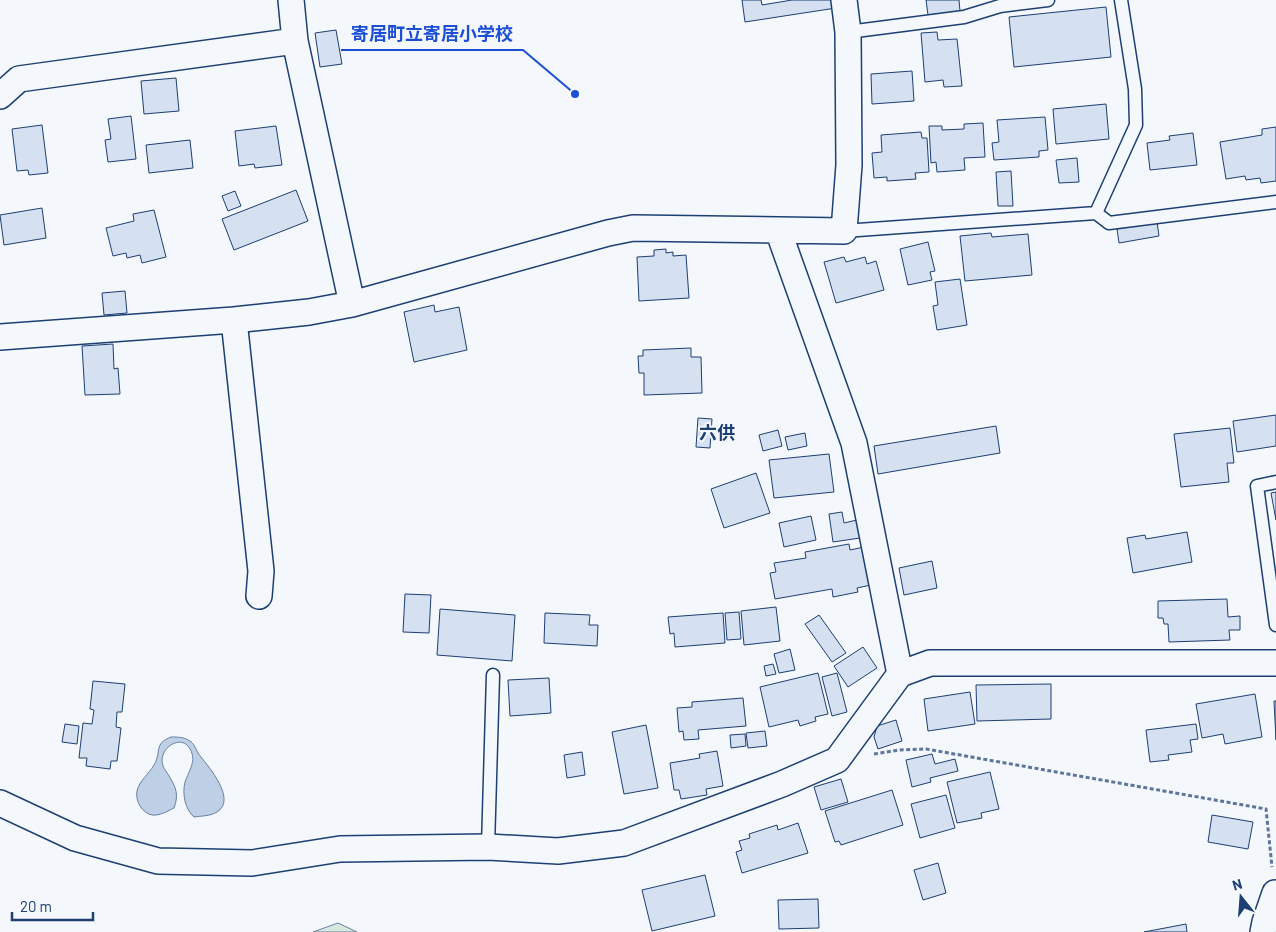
<svg xmlns="http://www.w3.org/2000/svg" width="1276" height="932" viewBox="0 0 1276 932" font-family="Barlow,'Noto Sans JP',sans-serif">
  <style>
    .green { fill: #d7e8df; stroke: #687fa3 }
    .water { fill: #bed0e5; stroke: #687fa3 }
    .building { fill: #d5e0f0; stroke: #1d3f73 }
    .lines { fill: none; stroke-linecap: round; stroke-linejoin: round }
    .service-casing { stroke: #1d3f73; stroke-width: 15 }
    .minor-casing { stroke: #1d3f73; stroke-width: 28 }
    .path { stroke: #5e769c; stroke-width: 3; stroke-dasharray: 4 2.5; stroke-linecap: butt }
    .service { stroke: #f4f7fb; stroke-width: 12 }
    .minor { stroke: #f4f7fb; stroke-width: 25 }
    .labels { text-anchor: middle; dominant-baseline: central; stroke-width: 4; stroke-linejoin: round; paint-order: stroke }
    .neighbourhood-label { font-size: 18px; font-weight: bold; fill: #1d3f73; stroke: #f4f7fb }
    .leader { fill: none; stroke: #1d4ed8; stroke-width: 2 }
    .callout-dot { fill: #1d4ed8; stroke: #f4f7fb; stroke-width: 2 }
    .callout-label { font-size: 18px; text-anchor: middle; font-weight: bold; fill: #1d4ed8; stroke: #f4f7fb; stroke-width: 4; stroke-linejoin: round; paint-order: stroke }
  </style>
  <rect width="100%" height="100%" fill="#f4f7fb"/>
  <path class="green" d="M338 923 357 932H313Z"/>
  <path class="water" d="M171 737C178 737 184 737 190 741 196 745 196 752 201 757 209 767 237 800 217 812 211 816 201 816 194 817 185 809 182 794 185 782 189 770 197 761 190 749 182 733 157 748 163 766 164 769 167 772 169 776 176 787 179 795 174 808 168 811 159 816 152 815 142 813 135 801 137 791 139 781 149 774 154 765 162 752 153 744 171 737Z"/>
  <path class="building" d="M742 0H761L762 5 792 0H835L836 8 745 22Z
    M926 0H959L960 11 928 15Z
    M1106 7 1111 57 1014 67 1009 17Z
    M336 30 342 64 320 67 315 33Z
    M937 32 938 40 957 39 962 86 944 87 943 80 925 82 921 33Z
    M912 71 914 101 872 104 871 74Z
    M176 78 179 111 144 114 141 81Z
    M1106 104 1109 139 1056 144 1053 109Z
    M131 116 136 159 108 162 105 140 111 139 108 119Z
    M1045 117 1048 150 1039 151V157L994 160 992 143 999 142 997 120Z
    M983 123 985 157 964 158 965 170 937 172 936 162 931 163 929 126H942V130L964 129V124Z
    M42 125 48 173 29 175 28 170 17 171 12 129Z
    M276 126 282 165 255 168 254 164 239 166 235 131Z
    M1276 127V181L1261 183 1260 178 1246 180 1245 176 1226 179 1220 142 1262 135V129Z
    M921 132 922 138H927L929 172 915 173 916 179 887 181V177L874 178 872 153 882 152 881 135Z
    M1193 133 1197 165 1150 170 1147 143 1170 140 1169 136Z
    M190 140 193 168 149 173 146 145Z
    M1077 158 1079 182 1059 183 1056 160Z
    M1011 171 1013 206H998L996 172Z
    M296 190 308 221 234 250 222 219Z
    M235 191 241 206 228 211 222 196Z
    M42 208 46 238 4 245 0 215Z
    M154 210 166 257 142 263 140 255 127 258 126 253 113 256 106 228 134 221 133 214Z
    M1157 222 1159 236 1119 243 1117 229Z
    M991 233 992 237 1028 234 1032 275 965 281 960 236Z
    M928 242 935 271 930 272 932 280 908 285 900 249Z
    M666 249V253L673 252V256L686 255 689 298 639 301 637 257 654 256V250Z
    M844 257 846 262 865 257 867 264 876 261 884 290 836 303 824 262Z
    M960 279 967 325 937 330 933 306 938 305 935 282Z
    M125 291 127 313 104 315 102 293Z
    M434 305 435 312 459 307 467 350 414 362 404 312Z
    M113 344 114 369 118 368 120 394 85 395 82 346Z
    M691 348V357H701L702 393 644 395V373H639L638 356H643V350Z
    M1276 415V446L1237 452 1233 421Z
    M698 418 712 419 710 448 696 447Z
    M996 426 1000 453 878 474 874 446Z
    M1230 428 1234 463H1227L1229 482 1181 487 1174 434Z
    M778 430 782 446 763 451 759 435Z
    M805 433 807 446 788 450 785 437Z
    M829 454 834 492 774 498 769 460Z
    M756 473 770 513 724 528 711 489Z
    M1276 492V520L1271 493Z
    M842 512 844 523 857 520 860 538 833 542 829 514Z
    M811 516 816 540 784 547 779 523Z
    M1187 532 1192 562 1133 573 1127 538 1145 535 1146 539Z
    M849 544 850 550 864 547 871 585 857 588 858 592 833 597 832 589 775 599 770 573 776 572 774 563 806 558 805 552Z
    M932 561 937 588 904 595 899 568Z
    M405 594 431 595 429 633 403 632Z
    M1227 599 1228 617 1240 616V630H1229L1230 640 1169 642 1168 624H1164L1163 618H1158V601Z
    M776 607 780 641 744 645 741 611Z
    M440 609 515 615 512 661 437 655Z
    M739 612 741 639 727 640 725 613Z
    M545 613 590 615 589 625H598L597 646 544 643Z
    M723 613 725 643 675 647 674 633 670 634 668 617Z
    M819 615 846 653 832 662 805 624Z
    M863 647 877 668 848 687 834 666Z
    M790 649 795 670 779 673 774 654Z
    M773 664 776 674 766 676 764 666Z
    M818 673 828 714 815 717 816 721 800 726 798 720 769 727 760 687Z
    M837 673 847 712 832 716 822 677Z
    M549 678 551 713 510 716 508 680Z
    M93 681 125 684 122 712H117L116 727 121 728 117 761H111L110 769 86 766 87 758H79L83 723 92 724 94 710 90 709Z
    M1051 684V719L977 721 976 685Z
    M970 692 975 724 928 731 924 699Z
    M1255 694 1262 737 1225 744 1223 734 1202 738 1196 704Z
    M743 698 746 726 698 730 699 739 684 740 683 731 679 732 677 708 692 707V702Z
    M1274 701H1276V740Z
    M896 720 902 741 878 749 874 737 877 726Z
    M65 724 79 726 77 744 62 742Z
    M1196 724 1198 739 1190 740 1192 752 1168 755 1169 760 1150 762 1146 730Z
    M646 725 658 788 624 794 612 732Z
    M765 731 767 746 748 748 746 733Z
    M745 734 746 746 731 748 730 735Z
    M717 751 723 786 706 789 707 795 681 799 679 790H674L670 763 700 758 699 754Z
    M582 752 585 775 567 778 564 755Z
    M932 754 935 764 955 759 958 771 930 778 931 782 912 787 906 760Z
    M990 772 999 809 981 813 982 818 957 823 947 782Z
    M841 779 848 802 821 810 814 787Z
    M892 790 903 825 841 845 839 841 835 842 825 811Z
    M946 795 955 828 920 838 911 804Z
    M1212 815 1253 822 1248 849 1208 842Z
    M798 823 808 853 742 873 736 852 742 850 739 841 750 838 749 834 777 825 778 830Z
    M938 863 946 893 923 900 914 870Z
    M705 875 715 916 652 931 642 890Z
    M818 899 819 928 779 929 778 900Z
    M1186 924 1187 932H1144Z"/>
  <g class="lines">
    <g class="service-casing">
      <path id="service" d="M848 32 964 17 1000 6 1048 0
        M1096 213 1136 125 1135 89 1121 0
        M844 231 1096 213 1109 223 1276 202
        M1276 482 1257 486 1276 625
        M488 847 493 675"/>
    </g>
    <g class="minor-casing">
      <path id="minor" d="M291 0 295 41 352 304
        M0 96 19 79 295 41
        M778 230 854 443 900 674
        M234 320 261 571 259 596
        M0 337 234 320 309 312 352 304 608 233 633 228 844 231 849 165 848 32 844 0
        M0 803 75 838 158 861 252 863 340 849 488 847 558 851 624 843 782 784 837 760 900 674 930 663H1276
        M1263 932 1265 922 1275 893H1276"/>
    </g>
    <path class="path" d="M874 754 899 750 926 749 1266 809 1272 867"/>
    <use href="#service" class="service"/>
    <use href="#minor" class="minor"/>
  </g>
  <g class="labels">
    <g class="neighbourhood-label">
      <text x="717" y="432">六供</text>
    </g>
  </g>
  <path class="leader" d="M575 94L523 50H341"/>
  <circle class="callout-dot" cx="575" cy="94" r="5"/>
  <g class="callout-label">
    <text x="432" y="40">寄居町立寄居小学校</text>
  </g>
  <g transform="translate(1241 897) rotate(343)" stroke="#f4f7fb" stroke-width="4" paint-order="stroke">
  <path d="M0-4L9 19L0 12L-9 19Z" fill="#1d3f73"/>
  <text y="-8" font-size="14" font-weight="bold" text-anchor="middle" fill="#1d3f73">N</text>
  </g>
  <path d="M12 912v8h81v-8" fill="none" stroke="#1d3f73" stroke-width="2.5"/>
  <text x="20" y="912" font-size="15" fill="#1d3f73" stroke="#f4f7fb" stroke-width="4" paint-order="stroke">20 m</text>
</svg>
